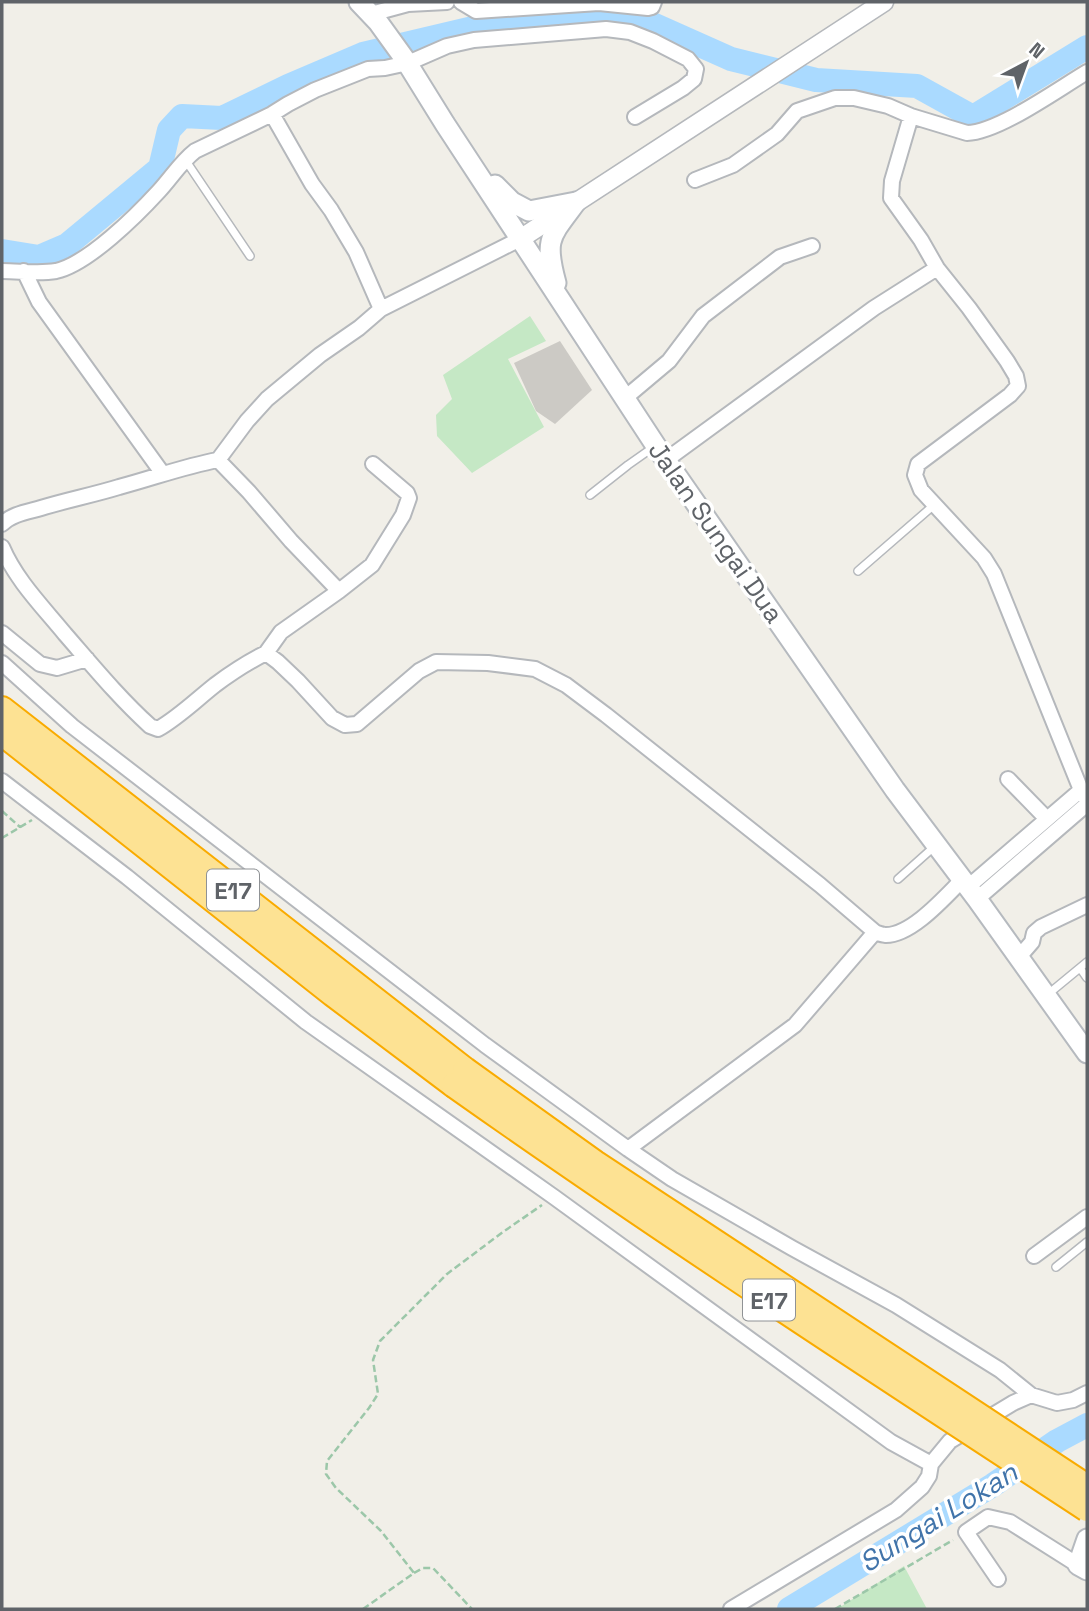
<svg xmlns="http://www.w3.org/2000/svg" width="1089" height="1611" viewBox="0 0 1089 1611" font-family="'Space Grotesk',sans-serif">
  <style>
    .green { fill: #c5e8c5 }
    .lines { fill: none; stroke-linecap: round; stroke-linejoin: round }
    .river { stroke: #aadaff; stroke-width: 24 }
    .building { fill: #cccac5 }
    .service-casing { stroke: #b5b8bc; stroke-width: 10 }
    .minor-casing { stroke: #b5b8bc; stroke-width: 18 }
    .tertiary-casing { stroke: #b5b8bc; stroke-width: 21 }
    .secondary-casing { stroke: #b6babf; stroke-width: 23 }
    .motorway-casing { stroke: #f9ab00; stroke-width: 28 }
    .path { stroke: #9cc7a9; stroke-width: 2.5; stroke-dasharray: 7 3.5; stroke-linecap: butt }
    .service { stroke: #fff; stroke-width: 7 }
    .minor { stroke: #fff; stroke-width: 14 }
    .tertiary { stroke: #fff; stroke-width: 18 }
    .secondary { stroke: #fff; stroke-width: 19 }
    .motorway { stroke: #fde293; stroke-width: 24 }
    .motorway-bridge-casing { stroke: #f9ab00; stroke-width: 28; stroke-linecap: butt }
    .motorway-bridge { stroke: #fde293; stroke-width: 24 }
    .labels { text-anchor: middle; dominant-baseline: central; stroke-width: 7; stroke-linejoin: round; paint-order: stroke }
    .shield { fill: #fff; stroke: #8f9295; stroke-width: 2 }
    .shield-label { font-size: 24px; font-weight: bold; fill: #5f6368 }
    .street-label { font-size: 26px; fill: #5f6368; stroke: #fff }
    .water-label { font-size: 28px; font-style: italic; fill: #4174aa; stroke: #fff }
  </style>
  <rect width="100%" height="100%" fill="#f1efe8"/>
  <path class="green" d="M530 316 546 341 508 359 544 427 472 473 437 436 436 415 452 399 443 375Z
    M904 1566 927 1609H837Z"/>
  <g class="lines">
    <path class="river" d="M2 251 39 257 67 245 160 168 169 130 182 116 222 118 288 86 363 54 507 20 630 14 731 59 816 80 917 86 973 117 1087 47
      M789 1609 993 1485 1057 1441 1087 1425"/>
  </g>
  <path class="building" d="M560 341 592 390 555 424 536 411 514 363Z"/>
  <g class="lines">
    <g class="service-casing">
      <path id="service" d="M186 161 250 256
        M590 495 628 465 655 446
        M858 571 934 505
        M898 879 935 846
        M1080 968 1087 978
        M1047 995 1087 962
        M1056 1267 1087 1242"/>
    </g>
    <g class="minor-casing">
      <path id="minor" d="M461 2 476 11 599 3 648 8 652 7 654 2
        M371 14 408 4 447 2
        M272 114 312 184 331 210 356 252 381 309
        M911 116 892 181 891 198 921 240 937 268 969 308 1007 361 1016 376 1018 386 1010 395 918 464 915 475 921 490 984 558 994 574 1081 790 1087 799
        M695 180 733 165 777 134 797 111 835 98H854L888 106 911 116 967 133C999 132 1058 89 1087 72
        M2 271C20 271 38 274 56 271 88 264 137 215 159 191 171 178 181 162 195 151L272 114 288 104 315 90 368 69 385 68 408 63 447 46 474 40 606 29 630 32 653 41 688 59 696 69 694 79 683 88 635 117
        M24 271 39 302 163 474
        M625 398 669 361 703 316 780 257 812 246
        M218 460 249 492 291 541 339 591
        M666 460 874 308 937 268
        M2 524C12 514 27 512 41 508 67 500 93 495 119 487 153 478 185 466 218 460L247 421 267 399 320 355 359 328 381 309 520 239
        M2 547C16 580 42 606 65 634 92 665 119 698 150 726L158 729C179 717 196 700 215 685 231 673 248 662 266 653L278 662 298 681 332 718 345 725 357 724 419 671 436 662 488 663 535 669 566 685 606 715 820 885 875 932C876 933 884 935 885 935 911 936 945 897 962 880
        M2 633 40 664 57 668 87 659
        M266 653 281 632 339 591 372 565 403 515 409 498 407 493 373 464
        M2 663 72 726 485 1045 628 1149 672 1179 792 1248 896 1305 1000 1370 1031 1395
        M1008 779 1047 819
        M2 781 127 877 306 1022 554 1197 891 1442 931 1464
        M968 887 1081 790
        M977 899 1087 804
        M1019 957 1032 942 1034 933 1041 927 1087 905
        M628 1149 795 1025 875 932
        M1034 1256 1087 1217
        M998 1579 966 1532 988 1517 1010 1522 1078 1565
        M731 1609 896 1510 922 1487 929 1476 931 1464 950 1441 1013 1403 1031 1395 1057 1403 1073 1400 1087 1393"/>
    </g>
    <g class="tertiary-casing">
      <path id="tertiary" d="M520 239 884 2"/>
    </g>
    <g class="secondary-casing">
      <path id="secondary" d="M359 2 378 22 404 58 445 124 656 446 895 790 977 899 1087 1053
        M495 185 512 202 529 211 576 202
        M556 283C544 239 550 237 576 202
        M1087 1539 1078 1565 1087 1570"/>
    </g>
    <g class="motorway-casing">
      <path id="motorway" d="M2 709 465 1070
        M2 733 333 994 454 1085"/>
    </g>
    <path class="path" d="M2 811 20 827
      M2 838 32 820
      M414 1573 423 1568H433L472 1609
      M363 1609 414 1573 381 1531 336 1488 326 1474 327 1461 369 1408 378 1394 373 1360 380 1341 447 1274 503 1232 542 1205
      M835 1609 953 1540"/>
    <use href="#service" class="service"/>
    <use href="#minor" class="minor"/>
    <use href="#tertiary" class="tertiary"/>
    <use href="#secondary" class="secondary"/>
    <use href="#motorway" class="motorway"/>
    <g class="motorway-bridge-casing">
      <path id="motorway-bridge" d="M465 1070 595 1163 1087 1487
        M454 1085C662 1232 875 1370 1087 1509"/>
    </g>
    <use href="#motorway-bridge" class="motorway-bridge"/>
  </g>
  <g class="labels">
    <g class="shield">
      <rect x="207" y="869.5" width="52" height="41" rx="5"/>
      <rect x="743" y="1279.5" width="52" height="41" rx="5"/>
    </g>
    <g class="shield-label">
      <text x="233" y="890">E17</text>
      <text x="769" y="1300">E17</text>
    </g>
    <g class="street-label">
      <text transform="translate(716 532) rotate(55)">Jalan Sungai Dua</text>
    </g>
    <g class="water-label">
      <text transform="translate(938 1517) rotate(-32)">Sungai Lokan</text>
    </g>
  </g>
  <rect width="1089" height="1611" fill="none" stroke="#5f6368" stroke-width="7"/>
  <g transform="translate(1026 63) rotate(41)" stroke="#ffffff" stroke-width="5" paint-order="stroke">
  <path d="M0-5L12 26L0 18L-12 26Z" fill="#5f6368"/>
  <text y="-10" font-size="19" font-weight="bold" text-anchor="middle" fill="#5f6368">N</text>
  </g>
</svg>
